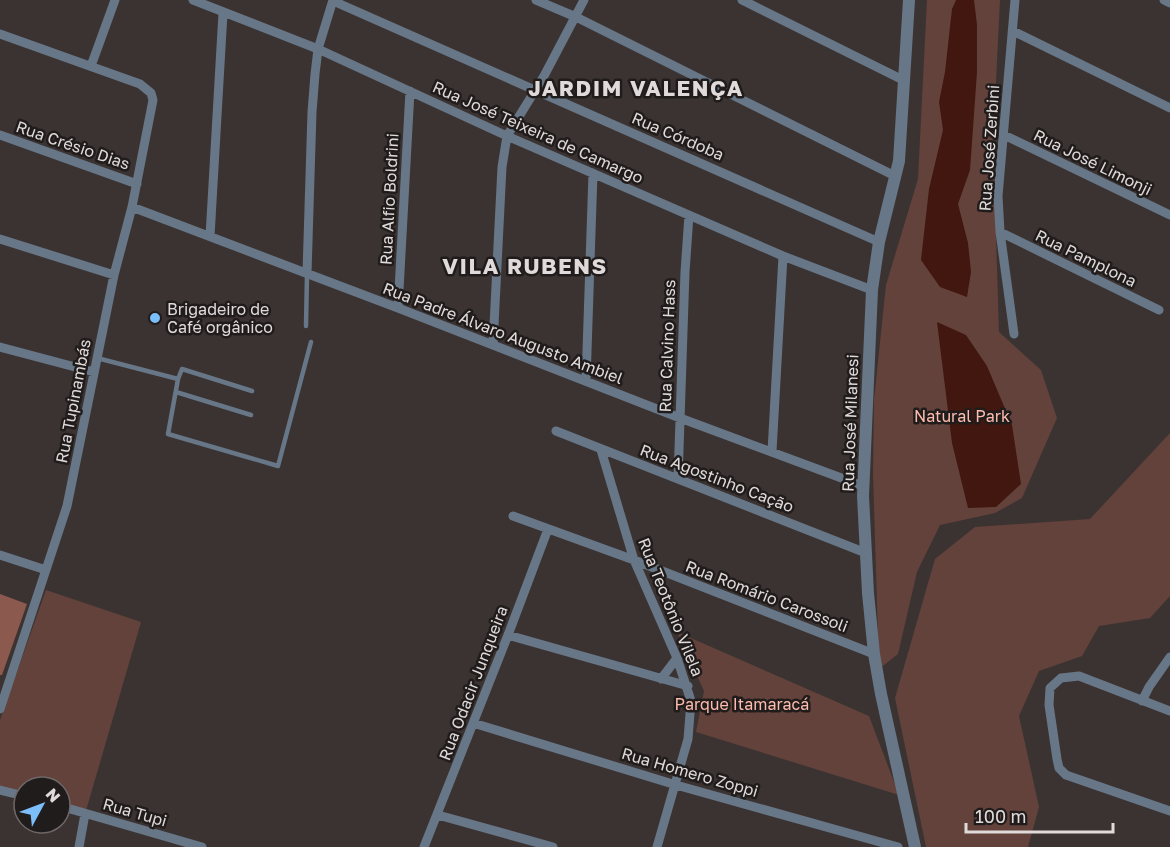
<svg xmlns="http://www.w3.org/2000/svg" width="1170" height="847" viewBox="0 0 1170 847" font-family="'Golos Text',sans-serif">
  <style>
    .green { fill: #63423b }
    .water { fill: #41170f }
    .building { fill: #8b594e }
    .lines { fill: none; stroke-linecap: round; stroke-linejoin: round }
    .service { stroke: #677787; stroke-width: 4.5 }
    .minor { stroke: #677787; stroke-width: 9 }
    .tertiary { stroke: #677787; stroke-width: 12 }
    .poi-dot { fill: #7cbef9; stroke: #201c1b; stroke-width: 2 }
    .labels { text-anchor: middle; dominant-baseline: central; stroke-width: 5; stroke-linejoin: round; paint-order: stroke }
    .street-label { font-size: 16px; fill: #e0dbda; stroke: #201c1b }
    .poi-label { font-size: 16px; fill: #e0dbda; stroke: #201c1b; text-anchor: start }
    .park-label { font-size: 16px; fill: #fdbbad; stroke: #201c1b }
    .district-label { font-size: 22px; font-weight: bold; letter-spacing: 1.5px; fill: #e0dbda; stroke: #201c1b }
  </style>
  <rect width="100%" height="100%" fill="#3b3332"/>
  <path class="green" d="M927 0H1000L993 142 999 332 1041 370 1057 418 1022 498 995 513 940 525 917 572 898 654 879 669 873 474 874 400 886 285 918 179Z
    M1170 433V596L1150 618 1099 626 1082 656 1039 671 1019 716 1039 807 1028 847H926L895 698 935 559 975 527 1090 519Z
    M46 590 141 622 85 814 60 807V787H24V797L0 791V720Z
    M677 632 869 716 899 795 696 732 704 691Z"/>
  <path class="water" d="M956 0H974L977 25V72L970 170 958 204 968 243 971 272 967 297 940 287 921 260 929 189 943 130 939 102 945 72 952 9Z
    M937 322 966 335 987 366 1012 425 1021 484 996 507 968 508 952 443Z"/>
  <path class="building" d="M0 594 27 604 2 675H0Z"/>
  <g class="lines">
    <path class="service" d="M306 326 307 275
      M97 358 178 379 168 434 278 466 311 342
      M178 379 182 369 252 391
      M176 392 251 415"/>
    <path class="minor" d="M193 0 318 49 507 136 783 256 872 290
      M536 0 576 17 895 176
      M742 0 903 80
      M1164 0 1170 3
      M333 1 879 242
      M1013 31 1170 108
      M0 34 140 84 151 93 153 100 132 207 114 275 67 506 0 709
      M91 66 115 0
      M0 135 137 184
      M1004 135 1170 215
      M132 207 398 308 680 418 863 486
      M1000 232 1159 310
      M210 236 223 13
      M0 239 114 275
      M307 273 312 112 315 74 318 49 333 0
      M398 308 410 91
      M1014 334 1000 232 998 196 1015 0
      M493 345 502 167 507 136 544 76 584 0
      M0 347 94 372
      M586 381 593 173
      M556 431 866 553
      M601 450 634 560 677 658 691 701 688 739 657 847
      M772 451 783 256
      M678 479 685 272 689 215
      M513 516 634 560 874 654
      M0 555 46 570
      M508 635 688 686
      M661 679 677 658
      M1142 701 1149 687 1170 657
      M1170 711 1079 676 1061 678 1050 688 1049 705 1057 759 1059 768 1066 775 1170 811
      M473 723 676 785 898 847
      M0 790 24 796
      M60 806 202 847
      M438 815 553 847
      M79 847 85 814
      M424 847 508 635 548 529"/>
    <path class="tertiary" d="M909 0 899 161 879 242 872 290 863 496 868 593 874 654 881 694 915 847"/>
  </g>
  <circle class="poi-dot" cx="155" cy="318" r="6"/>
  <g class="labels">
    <g class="street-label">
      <text transform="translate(538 132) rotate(24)">Rua José Teixeira de Camargo</text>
      <text transform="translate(678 136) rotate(23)">Rua Córdoba</text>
      <text transform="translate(73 145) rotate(19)">Rua Crésio Dias</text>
      <text transform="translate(989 148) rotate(-86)">Rua José Zerbini</text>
      <text transform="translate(1093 162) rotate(26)">Rua José Limonji</text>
      <text transform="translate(389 199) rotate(-87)">Rua Alfio Boldrini</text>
      <text transform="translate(1086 258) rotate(26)">Rua Pamplona</text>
      <text transform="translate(503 333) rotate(21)">Rua Padre Álvaro Augusto Ambiel</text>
      <text transform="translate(667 346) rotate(-88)">Rua Calvino Hass</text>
      <text transform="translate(73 401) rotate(-79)">Rua Tupinambás</text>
      <text transform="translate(850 423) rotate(-88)">Rua José Milanesi</text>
      <text transform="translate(717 478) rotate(21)">Rua Agostinho Cação</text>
      <text transform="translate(767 596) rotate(21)">Rua Romário Carossoli</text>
      <text transform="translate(671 607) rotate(68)">Rua Teotônio Vilela</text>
      <text transform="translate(473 683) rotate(-69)">Rua Odacir Junqueira</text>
      <text transform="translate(690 772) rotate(16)">Rua Homero Zoppi</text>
      <text transform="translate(135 812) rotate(16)">Rua Tupi</text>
    </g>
    <g class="poi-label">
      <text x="167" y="309">Brigadeiro de<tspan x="167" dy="18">Café orgânico</tspan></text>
    </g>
    <g class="park-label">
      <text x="962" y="416">Natural Park</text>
      <text x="742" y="704">Parque Itamaracá</text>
    </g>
    <g class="district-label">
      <text x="636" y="87">JARDIM VALENÇA</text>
      <text x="525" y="265">VILA RUBENS</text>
    </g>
  </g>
  <g transform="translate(42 805) rotate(49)"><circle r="28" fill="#201c1b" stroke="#6d6867" stroke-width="1.5"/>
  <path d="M0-4.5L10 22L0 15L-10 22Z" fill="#7cbef9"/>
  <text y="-9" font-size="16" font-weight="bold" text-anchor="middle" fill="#e0dbda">N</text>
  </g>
  <path d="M966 823v9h147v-9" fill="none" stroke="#e0dbda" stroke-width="3"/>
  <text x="975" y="823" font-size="18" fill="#e0dbda" stroke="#201c1b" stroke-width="4.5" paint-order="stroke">100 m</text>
</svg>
